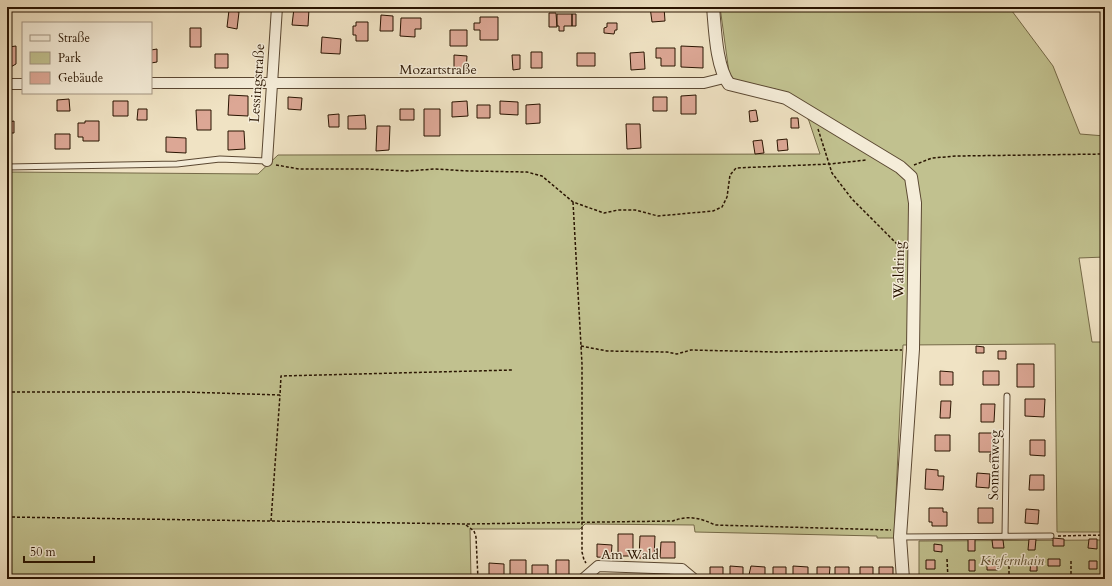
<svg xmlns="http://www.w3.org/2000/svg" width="1112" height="586" viewBox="0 0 1112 586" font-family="Cardo,serif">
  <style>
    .green { fill: #c1c18f; stroke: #756a48 }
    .building { fill: #dca795; stroke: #291401 }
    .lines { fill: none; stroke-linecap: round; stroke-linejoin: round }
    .service-casing { stroke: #5b4832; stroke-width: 7 }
    .minor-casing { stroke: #5b4832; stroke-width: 12 }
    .tertiary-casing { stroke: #5b4832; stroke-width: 14 }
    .path { stroke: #291401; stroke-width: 1.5; stroke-dasharray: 3 2; stroke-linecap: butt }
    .service { stroke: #f5edd9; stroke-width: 5 }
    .minor { stroke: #f5edd9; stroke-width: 10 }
    .tertiary { stroke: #f5edd9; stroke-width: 12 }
    .labels { text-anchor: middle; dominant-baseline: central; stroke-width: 3; stroke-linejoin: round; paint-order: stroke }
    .street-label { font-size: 14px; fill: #291401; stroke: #f5edd9 }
    .park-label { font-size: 14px; font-style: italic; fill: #5e5133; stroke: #f5edd9 }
  </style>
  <rect width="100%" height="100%" fill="#f0e3c4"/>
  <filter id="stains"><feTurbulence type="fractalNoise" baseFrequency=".005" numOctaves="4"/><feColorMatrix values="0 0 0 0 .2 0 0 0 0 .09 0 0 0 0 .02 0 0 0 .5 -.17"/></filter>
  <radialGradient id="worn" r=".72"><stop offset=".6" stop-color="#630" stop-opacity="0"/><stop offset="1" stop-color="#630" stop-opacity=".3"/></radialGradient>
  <path class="green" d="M720 7H1009L1053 66 1080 134 1105 136V257L1079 258 1092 342H1105V532H1057L1055 344 903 345 894 538H877V536L695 532 694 525 585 524 580 529H470L471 579H7V172L258 174 278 155 820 154 809 121 796 97 775 89 730 80Z
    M1105 540V579H919V541Z"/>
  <path class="building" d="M650 7H664L665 21 652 22Z
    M294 8 309 9 308 26 292 25Z
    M229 10 239 12 237 29 227 27Z
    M549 13H556L557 27H549Z
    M557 14H572V26H564V31H559V26H557Z
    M572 14H576V26H572Z
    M381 15 393 16V31H380Z
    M480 17H498V40H480V30H474V23H480Z
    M401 18H421V29H415V37L400 36Z
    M356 22H368V41H356V35H353V26H356Z
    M607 23H617V30H615L614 34 604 33V28L607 27Z
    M190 28H201V47H190Z
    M450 30H467V46H450Z
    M322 37 341 39 340 54 321 53Z
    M16 46V64L7 69V52H9V47Z
    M681 46 703 47V68L681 67Z
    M656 48H675V66H661V58H656Z
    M157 49V62L151 63V50Z
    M531 52H542V68H531Z
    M644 52 645 69 631 70 630 53Z
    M577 53H595V66H577Z
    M215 54H228V68H215Z
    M454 55 467 56 466 71 454 70Z
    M512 55H520V69L513 70Z
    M229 95 248 96V116L228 115Z
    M696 95V114H681V96Z
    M288 97 302 98 301 110 288 109Z
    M653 97H667V111H653Z
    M69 99 70 111H57V100Z
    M113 101H128V116H113Z
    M467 101 468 116 452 117V102Z
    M500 101 518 102V115L500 114Z
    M7 103H9V122L14 121V133H7Z
    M540 104V123L526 124V105Z
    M477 105H490V118H477Z
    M138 109H147V120H137Z
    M400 109H414V120H400Z
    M424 109H440V136H424Z
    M196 110H211V130H197Z
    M756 110 758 121 750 122 749 111Z
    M339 114V127H329L328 115Z
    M365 115 366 129H348V116Z
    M791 118H798L799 128H791Z
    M85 121H99V141H83V137H78V123H85Z
    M626 124H640L641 148 627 149Z
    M377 126H390L389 150 376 151Z
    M228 131H244L245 149 228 150Z
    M55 134H70V149H55Z
    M166 137 186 138V153L166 152Z
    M787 139 788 150 778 151 777 140Z
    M762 140 764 153 755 154 753 141Z
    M976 346 984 347V353H976Z
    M998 351H1006V359H998Z
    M1017 364H1034V387H1017Z
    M940 371 953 372V385H940Z
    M983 371H999V385H983Z
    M1025 399H1045L1044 417 1025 416Z
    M941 401H951L950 418H940Z
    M981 404H995L994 422H981Z
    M979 433H996V452H979Z
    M935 435H950V451H935Z
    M1030 440H1045V456L1030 455Z
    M990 454H999L998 462H990Z
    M926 469 938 470V476H944L943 490 925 489Z
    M977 473 990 474 989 488 976 487Z
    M1030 475H1044V490H1029Z
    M929 508H943V512H947V526H932V522H929Z
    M978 508H993V523H978Z
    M1026 509 1039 510 1038 524 1025 523Z
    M618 534H633V556H618Z
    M640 536H655L654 559 639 558Z
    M1053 538 1064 539V546H1053Z
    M968 539H975V551H968Z
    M1029 539H1036L1035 550H1028Z
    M1089 539H1097V549L1088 548Z
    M992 540H1003L1004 548H993Z
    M661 542H675V558H660Z
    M597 544 612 545 611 558 597 557Z
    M934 544 942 545V552L934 551Z
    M1048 559H1060V566H1048Z
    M510 560H526V579H510Z
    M556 560H569V577H556Z
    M926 560H935V569H926Z
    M969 560H975V571H969Z
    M987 561H998V570H987Z
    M1031 561H1037V571H1030Z
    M1089 561H1097V569H1089Z
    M489 563 504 564V579H489Z
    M532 565H548V579H532Z
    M730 566 743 567V579H730Z
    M751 566 765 567V579H748Z
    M793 566 808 567V579H793Z
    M710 567H723V579H710Z
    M773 567H786V579H773Z
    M817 567H830L829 579H817Z
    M835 567H849V579H835Z
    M860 567H873V579H860Z
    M879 567H893V579H879Z
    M623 575H642V579H623Z"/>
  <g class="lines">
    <g class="service-casing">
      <path id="service" d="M7 167 177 164 220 159 267 161
        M1005 536 1007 396
        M901 537 1051 536"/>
    </g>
    <g class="minor-casing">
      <path id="minor" d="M151 83H704L724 78
        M7 84H23
        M267 161 277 7
        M583 579 598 566 682 569 694 579
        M672 579 682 569"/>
    </g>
    <g class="tertiary-casing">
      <path id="tertiary" d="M713 7C715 28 716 67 729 84L786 98 900 167 911 177 915 203 913 349 900 537 903 579"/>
    </g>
    <path class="path" d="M818 129 832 173 852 199 904 251
      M276 165 299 169H368L407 171 435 169 469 171 527 172 542 176 573 202 604 213 618 210H635L658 216 713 211 722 207 727 197 730 175 736 168 830 164 866 160
      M914 165 932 158 957 156 1105 154
      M573 202 582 364V552L584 560 586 563
      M581 346 607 351 667 352 677 354 691 350 776 352 902 350
      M7 392H185L280 395 281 376 513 370
      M7 517 466 524 673 521C688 515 701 518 715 525L891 530
      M271 521 280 395
      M466 525 474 531 476 537 478 579
      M1058 536 1105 535
      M947 559 948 579
      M1009 579V558
      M1071 579V559"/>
    <use href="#service" class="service"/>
    <use href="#minor" class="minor"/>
    <use href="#tertiary" class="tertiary"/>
  </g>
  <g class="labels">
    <g class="street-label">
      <text x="438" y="69">Mozartstraße</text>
      <text transform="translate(257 83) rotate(-86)">Lessingstraße</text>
      <text transform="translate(899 270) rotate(-89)">Waldring</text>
      <text transform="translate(994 465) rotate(-89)">Sonnenweg</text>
      <text x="630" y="554">Am Wald</text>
    </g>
    <g class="park-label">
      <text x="1012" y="560">Kiefernhain</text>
    </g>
  </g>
  <rect width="1112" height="586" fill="none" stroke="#f0e3c4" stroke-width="24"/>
  <rect x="8" y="8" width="1096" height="570" fill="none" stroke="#291401" stroke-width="2"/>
  <rect x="12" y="12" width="1088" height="562" fill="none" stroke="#291401"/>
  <rect x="22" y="22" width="130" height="72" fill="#f5edd9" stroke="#a39683"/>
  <rect x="30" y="35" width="20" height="6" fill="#f5edd9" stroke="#a39683"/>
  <text x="58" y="42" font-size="12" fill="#291401">Straße</text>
  <rect x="30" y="52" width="20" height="12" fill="#c1c18f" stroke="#a39683"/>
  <text x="58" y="62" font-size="12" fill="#291401">Park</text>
  <rect x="30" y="72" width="20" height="12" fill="#dca795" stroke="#a39683"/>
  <text x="58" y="82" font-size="12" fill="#291401">Gebäude</text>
  <path d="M24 556v6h70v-6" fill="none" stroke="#291401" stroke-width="2"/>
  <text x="30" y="556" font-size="12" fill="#291401" stroke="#f5edd9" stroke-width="3" paint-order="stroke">50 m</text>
  <rect width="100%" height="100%" filter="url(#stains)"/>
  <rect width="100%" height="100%" fill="url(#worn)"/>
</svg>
